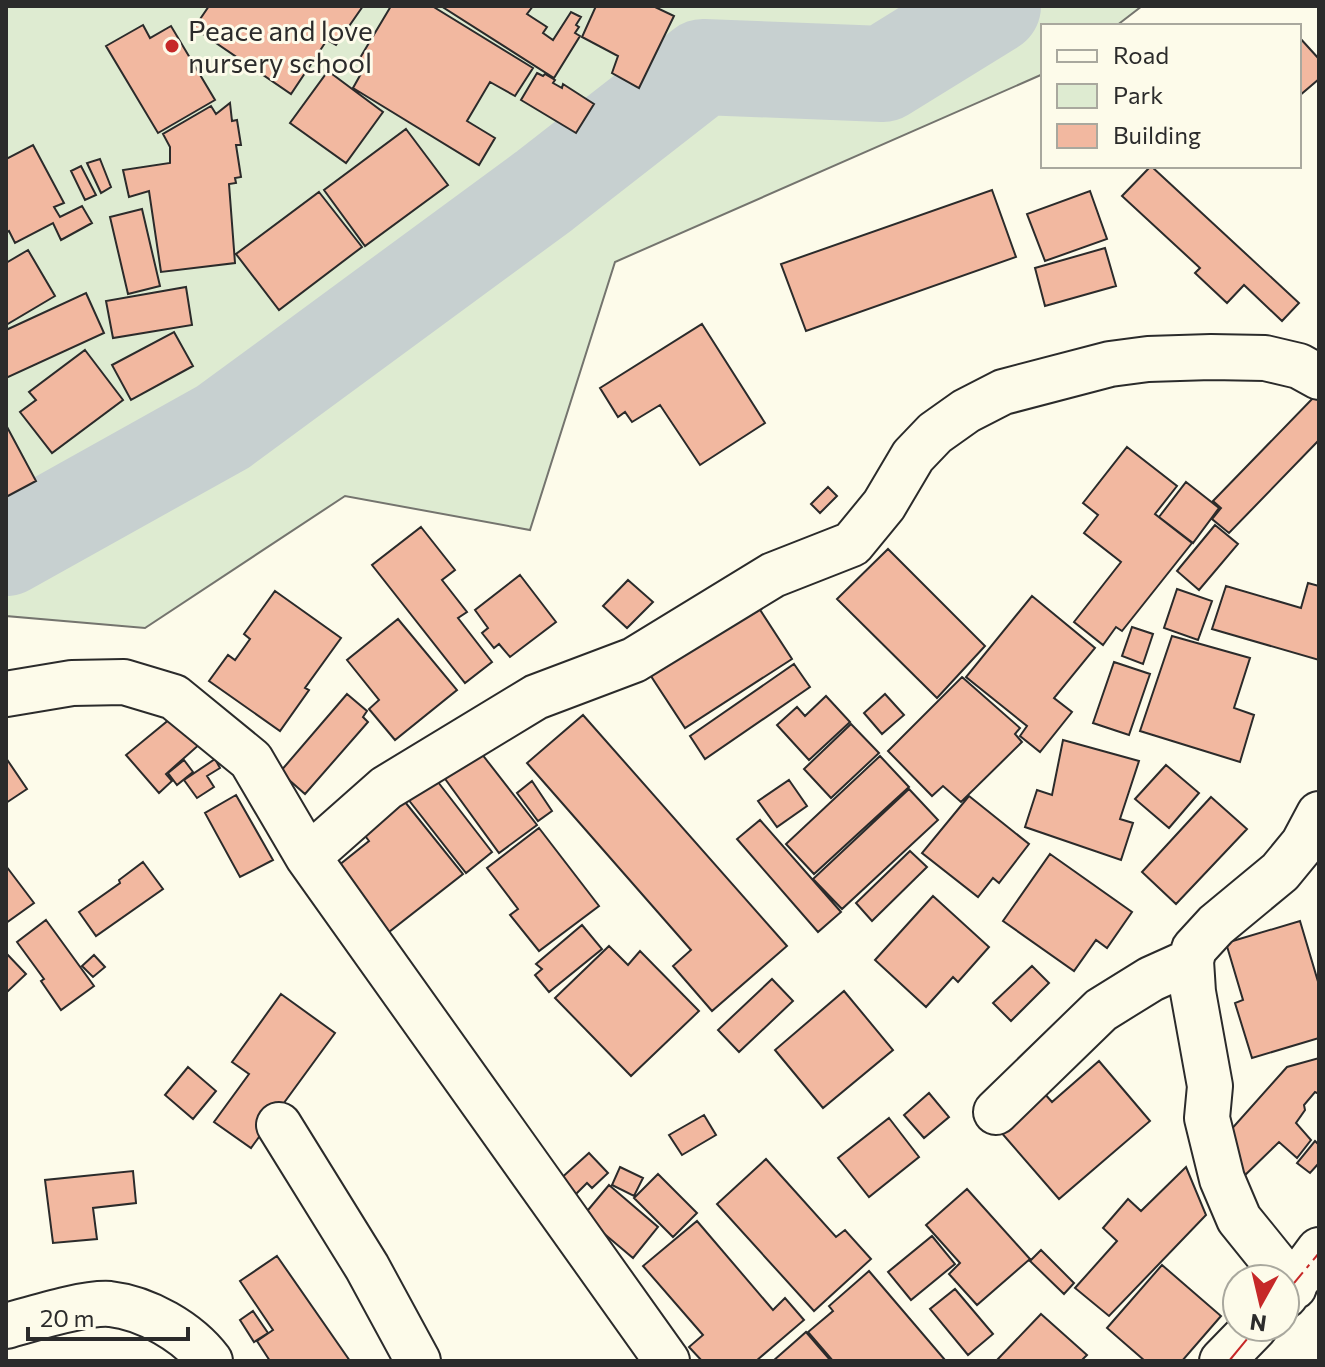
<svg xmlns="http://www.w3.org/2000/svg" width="1325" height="1367" viewBox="0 0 1325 1367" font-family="Commissioner,sans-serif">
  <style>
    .green { fill: #deebd1; stroke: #74746e; stroke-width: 2 }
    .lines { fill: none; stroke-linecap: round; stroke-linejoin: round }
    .river { stroke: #c7d0d0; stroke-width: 96 }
    .building { fill: #f2b8a0; stroke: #2b2b2b; stroke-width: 2 }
    .minor-casing { stroke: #2b2b2b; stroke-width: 48 }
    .minor { stroke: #fdfbea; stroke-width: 44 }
    .power { stroke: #c62828; stroke-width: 2; stroke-dasharray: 28 6 4 6; stroke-linecap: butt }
    .poi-dot { fill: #c62828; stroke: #fdfbea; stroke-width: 3 }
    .labels { text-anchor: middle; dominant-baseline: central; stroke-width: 6; stroke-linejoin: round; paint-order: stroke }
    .poi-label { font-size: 28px; fill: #2b2b2b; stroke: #fdfbea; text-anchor: start }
  </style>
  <rect width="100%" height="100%" fill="#fdfbea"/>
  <path class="green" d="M6 6H1142L1116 26H1043V74L615 262 530 530 345 496 145 628 6 616Z"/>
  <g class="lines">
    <path class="river" d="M6 548 223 427 544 191 703 67 883 74 993 6"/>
  </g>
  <path class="building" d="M209 6H363L336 45 327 40 291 94 194 28Z
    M391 6H432L533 68 515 96 490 82 467 121 495 138 479 165 353 88 367 63 360 58Z
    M441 6H533L527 14 547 27 543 33 553 40 571 12 581 17 576 25 579 27 575 33 580 36 554 78Z
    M596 6H653L674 16 639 88 612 73 618 56 582 37Z
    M143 25 150 38 171 26 215 100 158 133 106 46Z
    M1299 37 1319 59V79L1299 96Z
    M328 71 383 112 346 163 290 123Z
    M537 73 543 76 545 74 555 80 553 83 562 88 563 84 594 104 576 133 521 100Z
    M230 103 232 121 237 120 241 145H236L241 177 235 178 236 183 229 184 235 263 161 272 149 191 129 197 123 170 170 163V147L163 134 211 106 216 114Z
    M406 129 448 185 365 246 324 190Z
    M33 145 64 203 54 207 60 217 82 206 92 223 61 240 53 223 15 243 9 231 6 233V159Z
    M100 159 111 187 101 193 87 163Z
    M81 166 96 195 85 200 71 171Z
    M1151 166 1299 303 1282 321 1244 285 1227 303 1195 273 1200 268 1122 196Z
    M992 190 1016 257 806 331 781 264Z
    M1090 191 1107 239 1045 261 1027 214Z
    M319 192 362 247 279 310 236 254Z
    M142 209 160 286 128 294 110 217Z
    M1105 248 1116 286 1045 306 1035 268Z
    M28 250 55 296 6 325V263Z
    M186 287 192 325 113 338 106 301Z
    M86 293 104 333 6 378V330Z
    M702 324 765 423 700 465 660 405 632 422 625 412 618 417 600 388Z
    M174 332 193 366 131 400 112 365Z
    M85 350 123 400 52 453 20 412 36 400 29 392Z
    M1315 396 1319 400V440L1229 533 1212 519 1221 508 1213 501Z
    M6 425 36 481 6 497Z
    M1127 447 1177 486 1155 514 1192 543 1122 631 1116 627 1103 645 1074 622 1121 562 1084 533 1098 515 1083 503Z
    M1186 482 1219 508 1193 543 1159 517Z
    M828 487 837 496 820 513 811 504Z
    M1215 525 1238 544 1199 590 1177 571Z
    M421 527 455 570 442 580 467 612 458 618 492 662 465 683 372 565Z
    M888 549 985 646 937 698 837 599Z
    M520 575 556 622 510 657 499 644 494 648 482 633 488 628 475 610Z
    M628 580 653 602 627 628 603 606Z
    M1308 583 1319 586V660L1212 629 1226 586 1301 608Z
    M1177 589 1212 601 1198 640 1164 628Z
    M275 591 341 638 305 688 309 690 280 731 209 681 228 655 235 660 250 639 244 634Z
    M1032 596 1095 648 1054 698 1072 712 1040 752 1020 736 1027 726 966 677Z
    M753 599 792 659 685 728 645 667Z
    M398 619 457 690 395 740 369 709 379 700 347 660Z
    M1132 627 1153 634 1143 664 1122 656Z
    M1172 636 1250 658 1234 708 1254 715 1240 762 1140 731Z
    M1114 662 1150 674 1129 735 1093 723Z
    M794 664 810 687 705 759 690 736Z
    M962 677 1020 728 1015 734 1022 742 961 802 943 786 932 796 888 751Z
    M347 694 367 711 363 717 368 722 305 794 280 772Z
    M885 694 904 715 882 734 864 713Z
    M826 696 850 722 809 760 777 725 797 707 805 716Z
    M176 714 201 743 166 774 172 781 159 793 126 755Z
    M583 715 787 946 712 1011 673 966 691 950 527 763Z
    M851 724 879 753 831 798 804 769Z
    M1063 740 1139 761 1120 819 1133 823 1121 860 1025 827 1037 790 1052 795Z
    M478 749 537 825 499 853 443 776Z
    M880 756 909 787 814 874 786 844Z
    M6 758 27 789 6 803Z
    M215 759 220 768 207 776 214 787 197 798 184 780Z
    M184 760 193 772 177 785 168 773Z
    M1166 765 1199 793 1169 828 1135 799Z
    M431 773 492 852 466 873 404 794Z
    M789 780 807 806 777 827 758 801Z
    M532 781 552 811 538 821 517 793Z
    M909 789 938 820 842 909 813 879Z
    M236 795 273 860 240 877 205 813Z
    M969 796 1029 844 999 883 993 878 978 897 922 853Z
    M401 797 463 874 380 939 328 874 369 841 360 829Z
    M1211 797 1247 829 1176 904 1142 872Z
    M760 820 841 912 818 932 737 839Z
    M539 828 599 906 539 951 510 915 518 909 487 868Z
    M910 851 927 867 872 921 856 903Z
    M1050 854 1132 912 1107 948 1096 940 1074 971 1003 921Z
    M143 862 163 889 96 936 79 912 120 883 119 880Z
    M6 866 34 903 6 923Z
    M933 896 989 947 958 982 953 977 926 1007 875 960Z
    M46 920 94 986 61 1010 41 981 44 979 17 942Z
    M1300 921 1319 985V1038L1252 1058 1235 1003 1243 1000 1226 943Z
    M582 925 602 949 549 992 535 975 542 969 536 964Z
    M609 946 628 965 640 951 699 1011 631 1076 555 998Z
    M6 953 26 974 6 993Z
    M94 955 105 967 93 977 82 966Z
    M1032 966 1049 983 1011 1021 993 1003Z
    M772 979 793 1001 739 1052 718 1030Z
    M844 991 893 1050 823 1108 775 1050Z
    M281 994 335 1033 251 1148 214 1122 249 1074 232 1062Z
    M1319 1058V1094L1315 1092 1304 1105 1305 1110 1296 1123 1311 1140 1297 1158 1279 1142 1241 1179 1228 1133 1287 1067Z
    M1099 1061 1150 1121 1059 1199 1000 1131 1044 1093 1052 1102Z
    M188 1067 216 1091 193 1119 165 1095Z
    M929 1093 949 1117 924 1138 904 1115Z
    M704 1115 716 1135 682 1155 669 1135Z
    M889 1118 919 1157 869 1197 838 1158Z
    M1315 1141 1319 1145V1163L1310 1173 1297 1163Z
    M589 1153 608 1173 592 1188 587 1183 573 1197 558 1181Z
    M766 1159 836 1237 845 1230 871 1259 814 1311 717 1204Z
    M620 1167 643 1178 634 1196 612 1185Z
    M1186 1167 1206 1215 1109 1316 1075 1288 1117 1241 1103 1228 1128 1199 1141 1211Z
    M133 1171 136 1203 93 1208 97 1239 53 1243 45 1180Z
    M658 1174 697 1213 673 1237 634 1198Z
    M609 1185 658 1227 633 1258 583 1216Z
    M967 1189 1030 1259 977 1305 949 1274 960 1263 926 1225Z
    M697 1221 773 1310 785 1298 804 1320 756 1361H702L689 1347 703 1335 643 1266Z
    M932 1236 955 1264 911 1300 888 1272Z
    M1041 1250 1074 1283 1064 1294 1030 1261Z
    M277 1256 350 1361H270L257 1341 273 1330 240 1281Z
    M1162 1265 1221 1316 1182 1361H1145L1107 1328Z
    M869 1271 945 1360 944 1361H833L808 1332 833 1311 829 1306Z
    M955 1289 993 1334 968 1355 930 1309Z
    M253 1311 268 1333 254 1342 240 1320Z
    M1041 1314 1087 1355 1081 1361H996Z
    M806 1332 831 1361H773Z"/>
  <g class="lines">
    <g class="minor-casing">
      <path id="minor" d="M6 694 72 683 124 682 174 697 251 760 308 857 667 1361
        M308 857 386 788 536 697 634 660 773 575 852 544 884 505 913 456 935 433 966 411 1003 392 1110 364 1148 359 1211 357 1265 358 1299 366 1319 377
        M996 1112 1101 1010 1151 979 1191 961
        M279 1125 367 1267 418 1361
        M1294 1287 1239 1219 1222 1179 1207 1118 1210 1086 1193 992 1191 961 1194 949 1216 925 1280 872 1303 844 1319 814
        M1285 1296 1319 1250
        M6 1326C32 1319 84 1302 110 1304 146 1308 188 1332 210 1361
        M1222 1361 1255 1327"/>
    </g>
    <use href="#minor" class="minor"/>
    <path class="power" d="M1285 1294 1319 1253
      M1229 1361 1257 1327"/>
  </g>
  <circle class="poi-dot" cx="172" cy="46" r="8"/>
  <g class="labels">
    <g class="poi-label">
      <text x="188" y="30">Peace and love<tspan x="188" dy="32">nursery school</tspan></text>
    </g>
  </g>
  <rect width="1325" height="1367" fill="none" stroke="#2b2b2b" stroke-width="16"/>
  <rect x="1041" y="24" width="260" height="144" fill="#fdfbea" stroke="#a9a89e" stroke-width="2"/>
  <rect x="1057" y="50" width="40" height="12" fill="#fdfbea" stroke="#a9a89e" stroke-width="2"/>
  <text x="1113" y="64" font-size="24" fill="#2b2b2b">Road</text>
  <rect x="1057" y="84" width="40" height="24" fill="#deebd1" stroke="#a9a89e" stroke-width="2"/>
  <text x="1113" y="104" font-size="24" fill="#2b2b2b">Park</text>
  <rect x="1057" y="124" width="40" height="24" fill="#f2b8a0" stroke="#a9a89e" stroke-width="2"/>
  <text x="1113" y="144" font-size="24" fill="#2b2b2b">Building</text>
  <g transform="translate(1261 1303) rotate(188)"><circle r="38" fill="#fdfbea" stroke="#a9a89e" stroke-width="2"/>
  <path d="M0-6L14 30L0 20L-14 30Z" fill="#c62828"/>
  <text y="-12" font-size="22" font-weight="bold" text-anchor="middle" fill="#2b2b2b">N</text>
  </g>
  <path d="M28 1327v12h160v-12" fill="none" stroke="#2b2b2b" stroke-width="4"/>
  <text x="40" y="1327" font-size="24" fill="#2b2b2b" stroke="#fdfbea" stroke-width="6" paint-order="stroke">20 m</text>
</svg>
